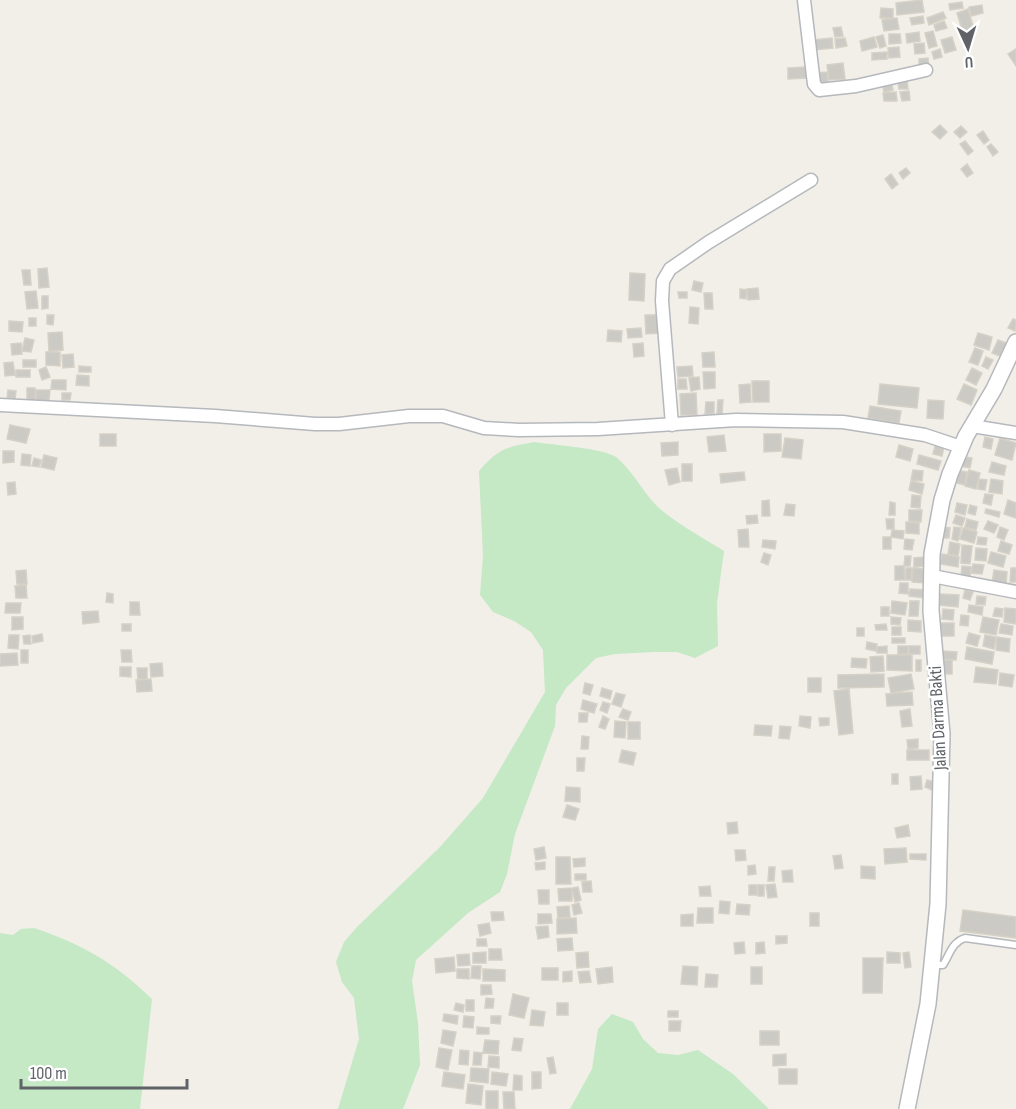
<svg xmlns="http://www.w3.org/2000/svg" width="1016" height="1109" viewBox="0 0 1016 1109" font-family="'Sofia Sans Condensed',sans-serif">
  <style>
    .green { fill: #c5e8c5 }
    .building { fill: #cccac5; stroke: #d6d1c6; stroke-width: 1.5 }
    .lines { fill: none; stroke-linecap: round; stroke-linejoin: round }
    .service-casing { stroke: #b5b8bc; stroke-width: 9 }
    .minor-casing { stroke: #b5b8bc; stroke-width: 15 }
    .tertiary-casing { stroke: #b5b8bc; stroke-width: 18 }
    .service { stroke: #fff; stroke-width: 6 }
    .minor { stroke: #fff; stroke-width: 12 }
    .tertiary { stroke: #fff; stroke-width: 15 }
    .labels { text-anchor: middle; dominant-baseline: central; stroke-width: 5; stroke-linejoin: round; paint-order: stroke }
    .street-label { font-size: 18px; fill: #5f6368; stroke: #fff }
  </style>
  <rect width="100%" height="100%" fill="#f1efe8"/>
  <path class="green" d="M534 442C552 445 603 448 616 457 632 470 641 489 655 504 670 520 705 539 724 551L717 603 718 646 695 658 677 652H654L615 654 596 658 566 688 556 705 555 726 515 834 507 874 500 892 468 913 416 960 412 981 418 1023 420 1065 403 1109H338L359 1039 354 998 342 982 336 962 344 942 358 926 440 847 483 798 545 692 543 650 531 632 514 621 493 612 480 595 483 556 479 471C498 449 506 447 534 442Z
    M34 928C82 944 115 963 152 999L140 1109H0V933L13 935 21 929Z
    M612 1014 633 1022 643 1039 658 1053 678 1055 698 1050 733 1074 769 1109H570L592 1069 598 1029Z"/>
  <path class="building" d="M922 0 924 12 897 15 896 3Z
    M962 2 963 8 950 10 949 4Z
    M982 5 983 13 971 16 969 7Z
    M881 8 893 9V18H880Z
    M968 9 974 29 963 33 957 13Z
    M943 12 946 18 929 25 927 18Z
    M923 16 924 23 912 25 910 18Z
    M897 18 899 29 884 31 882 20Z
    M944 21 947 28 936 31 934 25Z
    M841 27 843 36 835 37 833 28Z
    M933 31 937 46 929 48 925 33Z
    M919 32 920 41 907 43 906 34Z
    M889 34H900L901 43 889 44Z
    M883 35 886 46 880 48 876 37Z
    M874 37 877 47 862 51 860 41Z
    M952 37 956 50 945 53 941 40Z
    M832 38 833 48 813 50 812 40Z
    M845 38 847 46 836 48 835 39Z
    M924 43 925 53 915 54 914 44Z
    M899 47 900 57 889 58 888 48Z
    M940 49 942 57 934 59 932 52Z
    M1016 49V66L1008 54Z
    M887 52V59L872 60V53Z
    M928 58 929 67 919 68V59Z
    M843 63 845 79 829 80 827 65Z
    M806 67 807 78 788 79V68Z
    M827 72 828 83 816 84 815 73Z
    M898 79H907L908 89H899Z
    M891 81 893 90 884 92 882 83Z
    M909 91 910 100 902 101 900 92Z
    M896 92 897 101H884L883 93Z
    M940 125 947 132 940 139 932 132Z
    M961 126 967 132 960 138 954 132Z
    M983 131 989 140 984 144 977 135Z
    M965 141 973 151 968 155 960 144Z
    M991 144 998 152 993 156 987 147Z
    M967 164 973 173 967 177 961 169Z
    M906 168 910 173 903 179 899 173Z
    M891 174 898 184 892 189 885 179Z
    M47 268 49 287 39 288 38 269Z
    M22 270H30L31 285H24Z
    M630 273 645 274 644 301 629 300Z
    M694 281 703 283 701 292 692 290Z
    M758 288 759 299 748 300 747 289Z
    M740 289 747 290 746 299 740 298Z
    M36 291 38 308 27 309 25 292Z
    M678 292H687V298H679Z
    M704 293H712L713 309H705Z
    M42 296H48V308L42 309Z
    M690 307 699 308 698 324 689 323Z
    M47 315H54L53 325 47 324Z
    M645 315H658L659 333 646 334Z
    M29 318H36V326H29Z
    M1013 319 1016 320 1015 331 1008 328Z
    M9 321 23 322 22 332 9 331Z
    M641 328 642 337 628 338 627 329Z
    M608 330 622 331 621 342 607 341Z
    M62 332 63 350 49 351 48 333Z
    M978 333 992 337 989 350 974 345Z
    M25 338 34 340 31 352 22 351Z
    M998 340 1009 344 1003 357 992 353Z
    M21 343 22 354 12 355 11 344Z
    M643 343 644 356 634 357 633 344Z
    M975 348 983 351 978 365 969 362Z
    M46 352H60V366L46 365Z
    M714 352 715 367H703L702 353Z
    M73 354 74 367 63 368 62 355Z
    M986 357 993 360 988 369 982 366Z
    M23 360H36V367H23Z
    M13 362 15 375 5 376 4 363Z
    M79 366 91 367V372H79Z
    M692 366 693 376 678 377 677 367Z
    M46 367 50 377 42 380 39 370Z
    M972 368 982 373 976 385 966 380Z
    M16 370H30V377H16Z
    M703 372H715V388L704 389Z
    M77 375 89 376V386L76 385Z
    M699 377 700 389 691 391 689 378Z
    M678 379H686L687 389H678Z
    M52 380H66V390L51 389Z
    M752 381H769V402H753Z
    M750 384 751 402 740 403 739 385Z
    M880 384 919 388 917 408 878 404Z
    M964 384 977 390 971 405 957 399Z
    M27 388H35V401H27Z
    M8 390 16 391 15 399 7 398Z
    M36 390H50L49 401H36Z
    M62 393H71L70 400H62Z
    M696 393 697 415H681L680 394Z
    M718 400H723L722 414H717Z
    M928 400 944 401 943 419 927 418Z
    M706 402H714V414H705Z
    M870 406 901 411 899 423 868 418Z
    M10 425 30 429 26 443 7 439Z
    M100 434H116V446H100Z
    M764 434H781V451L764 452Z
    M724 435 726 451 709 452 707 437Z
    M985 437 993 439 991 449 983 447Z
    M785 438 803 440 801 459 782 457Z
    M1000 438 1016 443 1012 460 995 455Z
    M678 442V455L662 456 661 443Z
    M899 445 913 449 910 461 896 457Z
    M935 446 944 447 942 456 933 454Z
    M3 451H14V462L3 463Z
    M22 454 31 455 30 466 21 465Z
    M44 455 57 458 54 470 41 467Z
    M919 455 941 461 938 470 917 464Z
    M960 456 972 458 970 468 959 466Z
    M34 458 41 460 39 467 32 466Z
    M992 462 1006 466 1004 475 989 472Z
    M682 464H692V481H682Z
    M677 468 680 482 669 485 665 470Z
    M913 470 923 471 922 481 911 480Z
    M956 470 967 472 965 485 953 482Z
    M969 470 980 473 976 489 965 486Z
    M744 472 745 480 721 483 720 474Z
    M979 479 987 480 985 490 978 489Z
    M991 479 1003 481 1002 494 989 492Z
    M911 481 924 484 922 494 909 490Z
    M15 482 16 494 8 495 7 483Z
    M985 494 993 495 991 505 983 503Z
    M912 495 921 496 920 508 911 507Z
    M769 500 770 516H762V501Z
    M1008 500 1016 503V518L1004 514Z
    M890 502 895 503V515H889Z
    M957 503 967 505 965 515 955 512Z
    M786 504 795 505 794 516 784 515Z
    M970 505 977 507 975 515 968 513Z
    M986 509 1000 512 999 517 985 513Z
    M909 510H922L921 522 909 521Z
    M757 515 758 523 747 524 746 516Z
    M956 515 965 518 962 526 953 523Z
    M886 519H894V529H887Z
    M967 519 978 522 976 530 965 527Z
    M988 521 998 525 994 533 984 529Z
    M906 522 919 523V534L906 533Z
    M943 527 950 528 949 538H942Z
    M954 527 961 528 958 541 952 539Z
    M1000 527 1008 530 1004 540 997 537Z
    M963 528 977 532 974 543 960 539Z
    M748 529 749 547H739L738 530Z
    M892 530 904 531 903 539 891 537Z
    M883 537H891V549H883Z
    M978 537 987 538 986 545 977 544Z
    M905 539 914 540 912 550 904 549Z
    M763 540 776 541 775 549 762 547Z
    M1001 541 1012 545 1009 554 998 551Z
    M950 542 960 544 958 556 948 554Z
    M962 545 972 546 970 564 961 563Z
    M976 548 987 549 986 561 975 560Z
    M991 552 1006 556 1003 567 988 563Z
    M764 553 771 555 768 565 761 562Z
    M942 554 959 557 958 567 940 564Z
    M905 556H911L910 566H904Z
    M924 557V566L914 567V558Z
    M973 564 984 565 982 574 971 573Z
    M895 566H904L905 580H895Z
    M962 566 971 567 970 577 961 576Z
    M906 568H912L911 580H906Z
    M913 568 927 569 926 583 912 582Z
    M1011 568H1016V582H1010Z
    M26 570 27 584H17L16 571Z
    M994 570 1007 572 1006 585 992 583Z
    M900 583H908V594L899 593Z
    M26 585 27 598H16L15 586Z
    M910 589 927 590 926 598 909 596Z
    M965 590 973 592 970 600 963 598Z
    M107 593 113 594V603L106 602Z
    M940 594 959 595 958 607 939 605Z
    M977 596 986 597 985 605 976 604Z
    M892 601 907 603 905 615 891 613Z
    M910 601H919L918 616H909Z
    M130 602H139L140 615H130Z
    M6 603H21L20 613H5Z
    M969 605 983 607 982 615 968 612Z
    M881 607H889V616H881Z
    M995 608 1003 609 1002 617 993 616Z
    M1005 608 1016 609V624L1004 622Z
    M943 609 954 610 953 620 942 619Z
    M98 611 99 622 83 624 82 612Z
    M961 615 969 616 968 626 960 625Z
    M12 617H23V629L12 630Z
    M891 617 901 618 900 625 891 624Z
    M983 617 999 620 996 635 980 632Z
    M908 620 921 621V632L908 631Z
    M939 623H954V636H939Z
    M122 624H131V631H122Z
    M886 624 887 630H876L875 625Z
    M1001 624 1013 626 1012 635 999 633Z
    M892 627H901V635H892Z
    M857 628H864V636H857Z
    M969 633 980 636 977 646 966 643Z
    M42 634 43 641 33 643 32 636Z
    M9 635H19L18 649 8 648Z
    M30 635 31 644H24L23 636Z
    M985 635 996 637 994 649 983 646Z
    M997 637 1010 639 1009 652 996 650Z
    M892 638H905V643H892Z
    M867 642 877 644 876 651 866 649Z
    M887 646V653H877V647Z
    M898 646H908V654H898Z
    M909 646H920V654H909Z
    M967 647 994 652 992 664 965 659Z
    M21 650H28V663H21Z
    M121 650H131L132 662H122Z
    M942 651 957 652 956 660 941 659Z
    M17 653 18 665 0 666V654Z
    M887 655H912V671L887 670Z
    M883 656 884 671 871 672 870 657Z
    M852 658 867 659 866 668 851 667Z
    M916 660H921V671H916Z
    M941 660H952V674H941Z
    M162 663 163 676 151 677 150 664Z
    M120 667H131V677L120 676Z
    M976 667 998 670 996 684 974 682Z
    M137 668H147V679H138Z
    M1000 673 1014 675 1012 687 999 685Z
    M884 674V687L838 688V675Z
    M911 674 914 689 891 693 888 678Z
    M808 678H821V692H808Z
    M151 679 152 691 137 692 136 680Z
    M585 683 593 685 590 695 583 693Z
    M602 688 612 691 610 699 600 696Z
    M849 689 853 733 839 735 834 691Z
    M912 692 913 705 887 706 886 694Z
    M616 693 625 695 621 707 612 704Z
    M583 700 597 704 594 713 581 709Z
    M603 702 610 704 607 713 600 710Z
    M623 709 631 712 628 720 619 717Z
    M910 709 912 726 902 727 900 711Z
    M579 713H588L587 722H579Z
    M603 716 609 719 605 729 599 727Z
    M800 716 811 717 810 728 799 726Z
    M819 718H829V725L820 726Z
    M615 721 626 722 625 738 614 737Z
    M628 722H640V739H628Z
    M755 725 772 726 771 736 754 735Z
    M780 726 791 727 789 739 779 738Z
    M582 736 589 737 588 749H581Z
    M918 739V748L908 749 907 740Z
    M622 750 636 753 633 765 619 762Z
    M907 750H929V760H907Z
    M577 758H585L584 771H577Z
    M892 774H898V784H892Z
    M921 776 922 789 911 790 910 777Z
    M927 780 935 782 932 790 925 787Z
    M566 787 580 788V802L565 801Z
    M567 805 579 809 575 820 563 817Z
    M737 822 738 833 728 834 727 823Z
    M908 825 910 836 897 838 895 828Z
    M544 847 546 858 536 860 534 849Z
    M906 848 907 862 885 864 884 849Z
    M735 850H745L746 860 736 861Z
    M910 854H926V860L910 859Z
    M841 855 843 868 835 869 833 856Z
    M556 857H570L571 884H556Z
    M585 858V866L574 867 573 859Z
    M545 862V869L536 870 535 863Z
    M755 865 756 874 748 875V866Z
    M861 866 875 867V879L861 878Z
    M769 867H775L774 881H768Z
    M792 870 793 882H783L782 871Z
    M575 874H586V880H575Z
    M591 881 592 892H583L582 882Z
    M775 884 777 897 768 898 766 885Z
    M749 885H757V895H749Z
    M758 885H764V896H758Z
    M710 886 711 896H700L699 887Z
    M578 887 581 900 575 902 572 888Z
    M572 888V901H559L558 889Z
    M538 890H549V904H539Z
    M720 901 730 902 729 914 719 913Z
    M579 903 582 913 574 915 572 905Z
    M737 904 750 905 749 915 736 914Z
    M569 906 570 917 558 918 557 907Z
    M698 908H713V923H697Z
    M963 910 1016 917V938L960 931Z
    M491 912H503L504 920 492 921Z
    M810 913H819V926H810Z
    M538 914H551L552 923 538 924Z
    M693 914V926H681V915Z
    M576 918 577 933 557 934V919Z
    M489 923 491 933 480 936 478 925Z
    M548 926 549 937 538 939 536 927Z
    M776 936H787V943L776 944Z
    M572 938 573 950 558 951 557 939Z
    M477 939H486L487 946H477Z
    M744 942 745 953 735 954 734 943Z
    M764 942 765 953 756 954V943Z
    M489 949H501L502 960H489Z
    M486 952V963H473V953Z
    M588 952 589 967 577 968 576 953Z
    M887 952 900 953V963H887Z
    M909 952 911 967 905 968 903 953Z
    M469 954 470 965 458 966 457 955Z
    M454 957 455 971 436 973 435 959Z
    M863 958H883L882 993H863Z
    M472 966H481L480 979 471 978Z
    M683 966 698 967 697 985 681 984Z
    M612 967 613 982 598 984 596 969Z
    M751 967H762V984H751Z
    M542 968H558V980H542Z
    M457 969H469V979L457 978Z
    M483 969 505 970V981H483Z
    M572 971V981L563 982V972Z
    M589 971 591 982 580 983 578 972Z
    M706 974 718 975 717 987H705Z
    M481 985H491L492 994 481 995Z
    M513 994 529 998 524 1018 509 1015Z
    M486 998 494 999 493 1008H485Z
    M466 1000H474V1011H466Z
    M456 1003 464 1005 463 1012 454 1010Z
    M557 1003H568V1015H557Z
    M532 1010 545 1012 543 1026 530 1025Z
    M668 1011H678V1017H668Z
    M444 1014 458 1016 457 1024 443 1021Z
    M464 1016 474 1017 473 1028 463 1027Z
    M491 1016H501L500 1024 491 1023Z
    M669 1021H681L680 1031H669Z
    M477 1027 489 1028V1034H477Z
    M443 1030 456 1032 453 1046 441 1043Z
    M760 1031H779V1045H760Z
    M514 1038 523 1039 521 1051 512 1050Z
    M485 1040 499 1041 498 1054 483 1053Z
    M439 1048 452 1050 448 1070 436 1067Z
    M460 1050 469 1051 468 1065 459 1064Z
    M474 1052 482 1053 481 1065H473Z
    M786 1054V1065L773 1066V1055Z
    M489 1056 499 1057V1068L488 1067Z
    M553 1057 556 1073 550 1074 547 1058Z
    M471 1068 489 1069 488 1083 470 1081Z
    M779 1069H797V1084H779Z
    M444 1072 465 1075 463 1089 442 1086Z
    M492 1072 508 1074 506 1086 491 1084Z
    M532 1072H541V1088L532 1089Z
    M514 1075 522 1076V1090H513Z
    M468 1084 483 1086 481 1105 466 1103Z
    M486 1091H498V1109H486Z
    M503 1092H514L515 1109H504Z"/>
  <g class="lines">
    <g class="service-casing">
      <path id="service" d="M933 965H943C950 954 952 942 965 938L1016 945"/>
    </g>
    <g class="minor-casing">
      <path id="minor" d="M804 0 814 84 819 90 856 86 926 70
        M0 405 215 416 315 424H339L409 416H443L484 428 519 430 598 429 736 420 843 422 925 435 961 447
        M672 425 662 301 663 281 670 269 709 242 811 180
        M972 426 1016 433
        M932 576 1016 592"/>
    </g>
    <g class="tertiary-casing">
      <path id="tertiary" d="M907 1109 928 1004 938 904 942 734 931 611 932 554 942 500 950 474 966 436 994 389 1016 342"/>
    </g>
    <use href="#service" class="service"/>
    <use href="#minor" class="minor"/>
    <use href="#tertiary" class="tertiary"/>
  </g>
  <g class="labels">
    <g class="street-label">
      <text transform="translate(938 718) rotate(-93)">Jalan Darma Bakti</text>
    </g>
  </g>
  <g transform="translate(968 48) rotate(176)" stroke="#ffffff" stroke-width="4.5" paint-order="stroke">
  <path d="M0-4.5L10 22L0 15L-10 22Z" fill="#5f6368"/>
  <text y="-9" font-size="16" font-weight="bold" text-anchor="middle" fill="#5f6368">U</text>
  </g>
  <path d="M21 1079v9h166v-9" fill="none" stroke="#5f6368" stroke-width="3"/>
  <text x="30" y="1079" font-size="18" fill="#5f6368" stroke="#ffffff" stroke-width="4.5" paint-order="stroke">100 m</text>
</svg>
